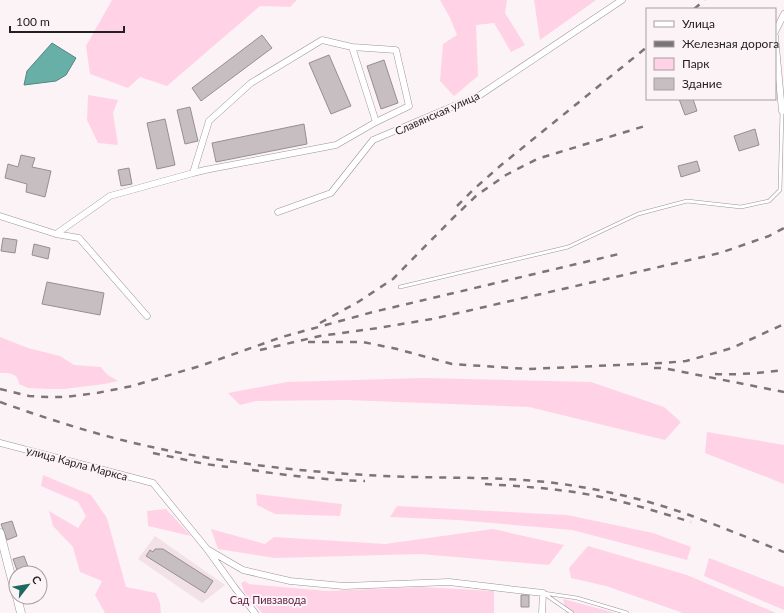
<svg xmlns="http://www.w3.org/2000/svg" width="784" height="613" viewBox="0 0 784 613" font-family="Lato,sans-serif">
  <style>
    .built { fill: #f2e2e8 }
    .green { fill: #ffd3e5 }
    .water { fill: #68b0a7; stroke: #53857f }
    .building { fill: #c6bec1; stroke: #968f92 }
    .lines { fill: none; stroke-linecap: round; stroke-linejoin: round }
    .service-casing { stroke: #9b9497; stroke-width: 4 }
    .minor-casing { stroke: #9b9497; stroke-width: 7 }
    .tertiary-casing { stroke: #9b9497; stroke-width: 9 }
    .service { stroke: #fff; stroke-width: 3 }
    .minor { stroke: #fff; stroke-width: 6 }
    .tertiary { stroke: #fff; stroke-width: 8 }
    .rail { stroke: #7a7577; stroke-width: 2.5; stroke-dasharray: 7 7; stroke-linecap: butt }
    .labels { text-anchor: middle; dominant-baseline: central; stroke-width: 4; stroke-linejoin: round; paint-order: stroke }
    .street-label { font-size: 11px; fill: #232021; stroke: #fcf3f7 }
    .park-label { font-size: 11px; fill: #5d1b3d; stroke: #fcf3f7 }
  </style>
  <rect width="100%" height="100%" fill="#fcf3f7"/>
  <path class="built" d="M155 536 225 585 202 603 138 559Z"/>
  <path class="green" d="M112 0H297L290 7 260 6 167 86 140 77 128 88 90 74 86 46Z
    M440 0H507L505 13 525 45 511 52 494 23 476 25 478 76 454 96 440 81 443 44 457 35 450 18Z
    M534 0H596L540 40Z
    M88 95 118 100 113 113 118 145 98 143 87 120Z
    M0 337 28 348 60 356 74 365 101 367C105 374 111 377 118 381L104 384 64 389H47L28 388 19 384C18 373 10 373 0 373Z
    M422 378 591 382 664 407 681 422 665 440 529 407 346 400 256 401 240 405 228 393 287 382Z
    M707 432 784 445V484L705 453Z
    M43 475 91 495 107 518 126 587 156 593 160 603 161 613H105L95 595 102 581 80 572 73 547 53 526 49 511 78 528 86 516 78 502 41 486Z
    M256 494 342 504 340 516 275 514 257 505Z
    M397 506 567 515 653 533 691 547 687 560 572 530 457 520 390 517Z
    M166 509 191 536 148 526 147 511Z
    M211 529 265 544 274 537 385 544 493 529 564 545 549 565 420 554 275 558 218 549Z
    M588 546 687 575 776 613H683L606 586 571 578 569 568Z
    M709 558 784 587V610L704 576Z
    M245 581 249 584 326 591 422 587 494 591V613H262L244 592 241 583Z
    M563 599 616 613H566Z"/>
  <path class="water" d="M52 43 76 58 66 75 56 81 24 85 27 71Z"/>
  <path class="building" d="M262 35 272 48 201 101 192 88Z
    M329 55 351 106 331 114 309 63Z
    M384 60 398 103 381 109 367 66Z
    M679 99H693L697 111 685 115Z
    M190 107 198 141 185 144 177 110Z
    M165 119 175 165 157 169 147 123Z
    M304 124 307 144 216 162 212 143Z
    M755 129 759 145 739 151 734 136Z
    M21 155 35 158 32 167 51 171 45 197 26 192 27 184 5 178 8 164 18 167Z
    M697 161 700 171 681 177 678 166Z
    M129 168 132 184 121 186 118 170Z
    M3 238 17 240 15 253 1 251Z
    M34 244 50 248 48 259 32 255Z
    M47 282 104 293 100 315 42 304Z
    M12 521 17 536 7 540 1 524Z
    M155 549H163L213 581 205 593 146 556 150 550 153 552Z
    M24 556 30 572 26 573H18L13 559Z
    M521 595H529V607H521Z"/>
  <g class="lines">
    <g class="service-casing">
      <path id="service" d="M400 287 568 247 638 214 687 201 741 207 769 201 780 190 782 111
        M572 613 543 593 577 598 627 613"/>
    </g>
    <g class="minor-casing">
      <path id="minor" d="M775 32 784 14
        M775 36 782 111
        M352 47 396 50 409 106 376 122
        M278 212 331 193 373 140 480 95 622 0
        M0 216 56 234 79 238 147 316
        M56 234 110 196 193 173 205 170 336 145 376 122 352 47 322 40 251 83 209 121 193 173
        M0 443 153 483 207 549 235 588 255 613
        M207 549 243 570 290 581 344 586 449 582 543 593 542 613"/>
    </g>
    <g class="tertiary-casing">
      <path id="tertiary" d="M0 533 16 595
        M17 597 21 613"/>
    </g>
    <use href="#service" class="service"/>
    <use href="#minor" class="minor"/>
    <use href="#tertiary" class="tertiary"/>
    <path class="rail" d="M694 9 705 0
      M457 206 473 190 500 166 647 47
      M320 323 358 302 393 279 452 219 477 195 506 175 537 159 645 126
      M308 342H363L397 349 452 364 528 369 663 363 686 361 708 355 732 348 784 324
      M260 350 320 336 378 328 432 319 720 253 769 236 784 228
      M654 368H663L784 392
      M715 374C738 375 761 373 784 370
      M0 389 29 396 48 397H65L97 393 132 386 200 366 282 337 373 312 619 254
      M0 402C48 419 97 435 147 446 220 462 293 471 367 475 438 480 510 474 581 487 623 494 665 505 705 521 732 531 758 542 784 552
      M153 453 205 464 228 467
      M252 470C289 476 327 480 365 481
      M485 484C517 486 549 488 580 493 618 499 655 511 691 522"/>
  </g>
  <g class="labels">
    <g class="street-label">
      <text transform="translate(437 113) rotate(-24)">Славянская улица</text>
      <text transform="translate(77 463) rotate(15)">улица Карла Маркса</text>
    </g>
    <g class="park-label">
      <text x="268" y="599">Сад Пивзавода</text>
    </g>
  </g>
  <rect x="646" y="8" width="130" height="92" fill="#fcf3f7" stroke="#a59fa1"/>
  <rect x="654" y="21" width="20" height="6" fill="#ffffff" stroke="#a59fa1"/>
  <text x="682" y="28" font-size="12" fill="#232021">Улица</text>
  <rect x="654" y="41" width="20" height="6" fill="#7a7577" stroke="#a59fa1"/>
  <text x="682" y="48" font-size="12" fill="#232021">Железная дорога</text>
  <rect x="654" y="58" width="20" height="12" fill="#ffd3e5" stroke="#a59fa1"/>
  <text x="682" y="68" font-size="12" fill="#232021">Парк</text>
  <rect x="654" y="78" width="20" height="12" fill="#c6bec1" stroke="#a59fa1"/>
  <text x="682" y="88" font-size="12" fill="#232021">Здание</text>
  <g transform="translate(28 585) rotate(59)"><circle r="19" fill="#fcf3f7" stroke="#a59fa1"/>
  <path d="M0-3L7 15L0 10L-7 15Z" fill="#1d6861"/>
  <text y="-6" font-size="11" font-weight="bold" text-anchor="middle" fill="#232021">С</text>
  </g>
  <path d="M10 26v6h114v-6" fill="none" stroke="#232021" stroke-width="2"/>
  <text x="16" y="26" font-size="12" fill="#232021" stroke="#fcf3f7" stroke-width="3" paint-order="stroke">100 m</text>
</svg>
